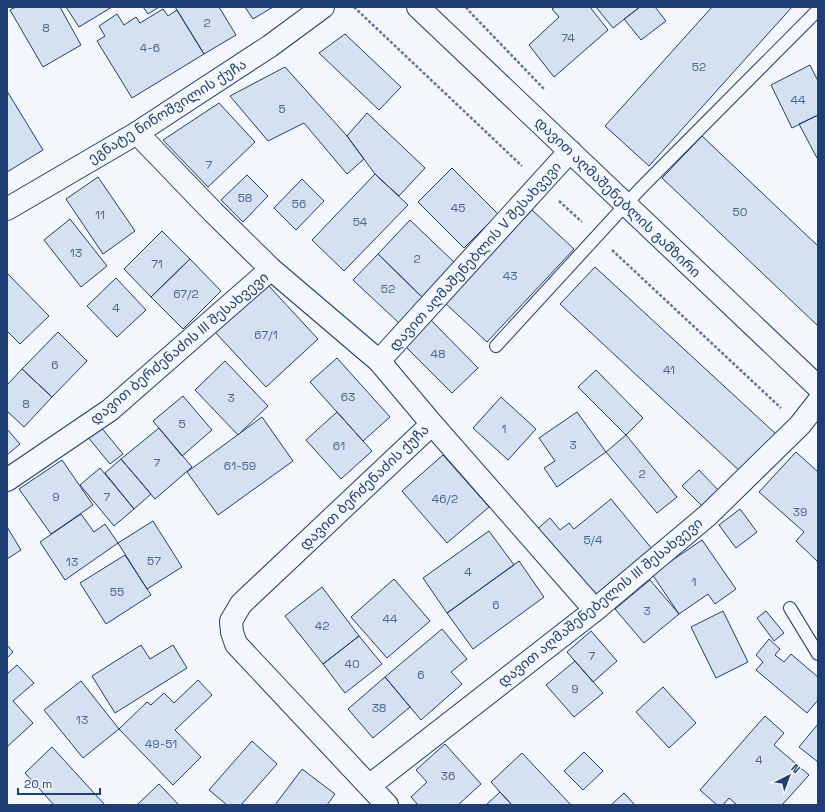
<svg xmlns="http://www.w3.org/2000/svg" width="825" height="812" viewBox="0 0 825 812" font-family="'Space Grotesk','Noto Sans Georgian',sans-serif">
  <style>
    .building { fill: #d5e0f0; stroke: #1d3f73 }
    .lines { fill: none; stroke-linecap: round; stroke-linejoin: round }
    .service-casing { stroke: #1d3f73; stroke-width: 14 }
    .minor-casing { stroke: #1d3f73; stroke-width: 24 }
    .secondary-casing { stroke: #1d3f73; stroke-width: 24 }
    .path { stroke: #5e769c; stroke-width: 2.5; stroke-dasharray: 3 2; stroke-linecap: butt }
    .service { stroke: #f4f7fb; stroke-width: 12 }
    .minor { stroke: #f4f7fb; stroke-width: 22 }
    .secondary { stroke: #f4f7fb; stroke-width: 22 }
    .labels { text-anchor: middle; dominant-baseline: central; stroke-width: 3; stroke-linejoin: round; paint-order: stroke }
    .number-label { font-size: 12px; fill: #4b6792 }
    .street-label { font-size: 14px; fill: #1d3f73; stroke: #f4f7fb }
  </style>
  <rect width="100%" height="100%" fill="#f4f7fb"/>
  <path class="building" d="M16 7H60L81 45 43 67 10 10Z
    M66 7H112L79 27Z
    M143 7H159L148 14Z
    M175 7H219L236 35 204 54Z
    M245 7H273L253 19Z
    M555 7H590L608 30 554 77 529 45 559 17 552 9Z
    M596 7H640L613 28Z
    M640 7H655L666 21 641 40 624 19Z
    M712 7H792L649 166 605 126Z
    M163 9 168 16 177 10 204 54 132 98 97 41 105 36 99 26 117 14 124 25 136 17 140 23Z
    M345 34 401 87 379 110 319 53Z
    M810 65 818 81V115L792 128 771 85Z
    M285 67 347 136 364 159 347 174 304 123 268 141 230 96Z
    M7 91 43 150 7 172Z
    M219 103 255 142 208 187 163 140Z
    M367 113 425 168 399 196 375 174 347 136Z
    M818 115V158H817L799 124Z
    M702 136 818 246V326L662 178Z
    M452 168 498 214 464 248 418 202Z
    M375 174 408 205 344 271 312 240Z
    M247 175 268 196 243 222 221 200Z
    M98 177 135 231 103 254 66 199Z
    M302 179 324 201 296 230 274 208Z
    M532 210 574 249 487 342 445 303Z
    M70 219 107 266 81 287 44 240Z
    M410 220 456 264 423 298 378 254Z
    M162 231 190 259 151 297 124 269Z
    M378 254 423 298 399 323 353 280Z
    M190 259 221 291 183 329 151 297Z
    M595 267 777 435 742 473 560 304Z
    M7 273 49 316 20 344 7 331Z
    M116 278 146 310 117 337 87 306Z
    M267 284 318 339 266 387 215 332Z
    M425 314 478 368 452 393 399 340Z
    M58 332 87 361 52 397 22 369Z
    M337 358 390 417 363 441 310 382Z
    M225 361 268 406 238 435 195 390Z
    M22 369 52 397 24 427 7 411V385Z
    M596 370 643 418 626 435 578 387Z
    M183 396 212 430 182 456 153 421Z
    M501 397 536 429 508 460 473 428Z
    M337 412 372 451 341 479 306 440Z
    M577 412 606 452 557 487 544 468 555 461 539 438Z
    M262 417 293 461 218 515 187 472Z
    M100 426 123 454 110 464 87 436Z
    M159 428 192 467 155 499 121 459Z
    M7 429 20 444 7 455Z
    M626 435 677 497 657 513 606 452Z
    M796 452 818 472V562L796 541 804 532 759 492Z
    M443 455 489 507 447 543 402 491Z
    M121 459 151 494 134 509 105 473Z
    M62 460 93 505 51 534 19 489Z
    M100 468 134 509 114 526 80 485Z
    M699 470 721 493 705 509 682 486Z
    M611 499 652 549 592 600 535 531 550 518 560 530 569 523 574 529Z
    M740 509 757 532 736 548 719 525Z
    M81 514 94 532 105 524 118 543 65 580 40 542Z
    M153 521 182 567 147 589 118 543Z
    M7 527 21 550 7 559Z
    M489 531 514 565 447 613 423 578Z
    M702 540 736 589 715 604 708 594 679 614 652 574Z
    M125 555 151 595 106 624 80 583Z
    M519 561 544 597 473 649 447 613Z
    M394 579 430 621 387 658 351 617Z
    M650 580 679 614 644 643 615 609Z
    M322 587 359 636 323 664 285 616Z
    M723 611 748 662 716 678 691 627Z
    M766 611 784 633 774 641 757 618Z
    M442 629 467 659 451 672 462 684 421 720 385 677Z
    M591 631 617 661 593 682 567 652Z
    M359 636 382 664 345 693 323 664Z
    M769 639 780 649 775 655 784 662 791 654 818 677V700L807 713 756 670 763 662 756 655Z
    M7 645 13 652 7 658Z
    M141 645 150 659 173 645 187 668 115 713 92 676Z
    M575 661 603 693 574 717 546 685Z
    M17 665 34 683 13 701 33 723 7 747V674Z
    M385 677 410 707 373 738 348 709Z
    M198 680 212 695 175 730 201 757 173 785 119 729 147 702 151 705 164 693 174 703Z
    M81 681 119 729 83 758 44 710Z
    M663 687 696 723 669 748 636 712Z
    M765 716 784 733 774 745 809 775 782 805H737L729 798 723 805H717L700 790Z
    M818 724V762L799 747Z
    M252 741 277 764 241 805H227L209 790Z
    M445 744 481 784 458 805H418L411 797 427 782 416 770Z
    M52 747 105 805H54L25 773Z
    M584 752 603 771 583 790 564 771Z
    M522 753 571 805H512L500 792 491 782Z
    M302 769 335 794 327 805H275Z
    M159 784 179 805H137Z
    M500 792 512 805H486Z
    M624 793 635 805H611Z"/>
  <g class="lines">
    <g class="service-casing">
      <path id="service" d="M496 346 640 189 817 11
        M790 608 818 654"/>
    </g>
    <g class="minor-casing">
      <path id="minor" d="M137 133 213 212 271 269 379 361 432 424 241 604 231 621 232 632 236 644 387 805
        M379 361 570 151
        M432 424 595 610
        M7 480 110 410 271 269
        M369 786 595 610 708 515 800 425 818 402"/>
    </g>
    <g class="secondary-casing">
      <path id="secondary" d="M418 7 818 387
        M7 209 137 133 270 46 323 7"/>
    </g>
    <path class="path" d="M354 7 522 166
      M466 7 469 11 544 89
      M559 201 582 222
      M612 250 781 408"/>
    <use href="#service" class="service"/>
    <use href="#minor" class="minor"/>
    <use href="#secondary" class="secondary"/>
  </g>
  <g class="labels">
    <g class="number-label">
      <text x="207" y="23">2</text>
      <text x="46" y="28">8</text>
      <text x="568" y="38">74</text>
      <text x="150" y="48">4-6</text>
      <text x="699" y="67">52</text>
      <text x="798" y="100">44</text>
      <text x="282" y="109">5</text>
      <text x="209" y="165">7</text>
      <text x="245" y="198">58</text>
      <text x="299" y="204">56</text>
      <text x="458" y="208">45</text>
      <text x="740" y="212">50</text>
      <text x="100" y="215">11</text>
      <text x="360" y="222">54</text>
      <text x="76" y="253">13</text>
      <text x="417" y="259">2</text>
      <text x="157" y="264">71</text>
      <text x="510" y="276">43</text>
      <text x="388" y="289">52</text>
      <text x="186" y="294">67/2</text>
      <text x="116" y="308">4</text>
      <text x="266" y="335">67/1</text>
      <text x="438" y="354">48</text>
      <text x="55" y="365">6</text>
      <text x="669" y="370">41</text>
      <text x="348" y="397">63</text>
      <text x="231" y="398">3</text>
      <text x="26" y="404">8</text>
      <text x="182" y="424">5</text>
      <text x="504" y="429">1</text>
      <text x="573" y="445">3</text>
      <text x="339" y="446">61</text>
      <text x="157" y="463">7</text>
      <text x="240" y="466">61-59</text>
      <text x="642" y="474">2</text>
      <text x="56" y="497">9</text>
      <text x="107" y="497">7</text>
      <text x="445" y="499">46/2</text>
      <text x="800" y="512">39</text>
      <text x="593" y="540">5/4</text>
      <text x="154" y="561">57</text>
      <text x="72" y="562">13</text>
      <text x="468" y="572">4</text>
      <text x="694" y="582">1</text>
      <text x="117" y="592">55</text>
      <text x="496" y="605">6</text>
      <text x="647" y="611">3</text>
      <text x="390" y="619">44</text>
      <text x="322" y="626">42</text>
      <text x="592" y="656">7</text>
      <text x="352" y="664">40</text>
      <text x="421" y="675">6</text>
      <text x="575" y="689">9</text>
      <text x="379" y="708">38</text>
      <text x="82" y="720">13</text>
      <text x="161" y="744">49-51</text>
      <text x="759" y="760">4</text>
      <text x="448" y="776">36</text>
    </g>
    <g class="street-label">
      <text transform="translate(167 111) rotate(-32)">ეგნატე ნინოშვილის ქუჩა</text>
      <text transform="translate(618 197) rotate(44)">დავით აღმაშენებლის გამზირი</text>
      <text transform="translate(475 256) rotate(-48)">დავით აღმაშენებლის V შესახვევი</text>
      <text transform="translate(179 348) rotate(-40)">დავით ბერძენაძის III შესახვევი</text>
      <text transform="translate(364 487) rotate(-44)">დავით ბერძენაძის ქუჩა</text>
      <text transform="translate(600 602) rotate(-39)">დავით აღმაშენებელის III შესახვევი</text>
    </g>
  </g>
  <rect width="825" height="812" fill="none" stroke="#1d3f73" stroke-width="16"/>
  <g transform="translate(789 776) rotate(42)" stroke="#f4f7fb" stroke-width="3" paint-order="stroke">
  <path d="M0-3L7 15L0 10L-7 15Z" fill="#1d3f73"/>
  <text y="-6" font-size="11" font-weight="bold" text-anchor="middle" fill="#1d3f73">N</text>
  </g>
  <path d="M18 788v6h82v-6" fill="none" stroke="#1d3f73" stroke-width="2"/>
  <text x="24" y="788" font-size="12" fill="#1d3f73" stroke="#f4f7fb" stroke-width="3" paint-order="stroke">20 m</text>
</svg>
